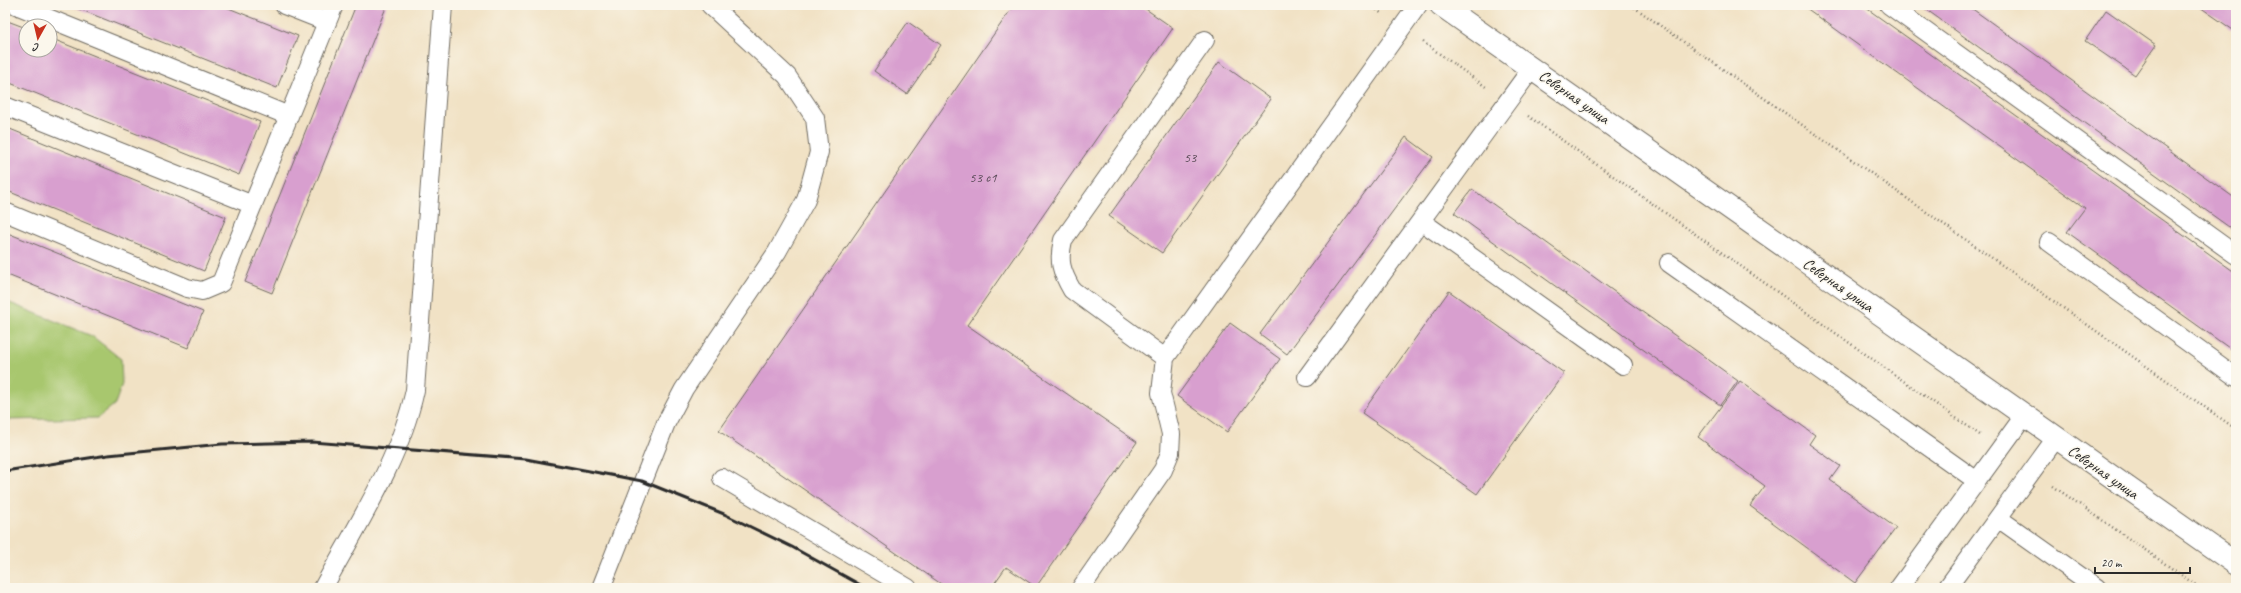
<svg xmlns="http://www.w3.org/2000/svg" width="2241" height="593" viewBox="0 0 2241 593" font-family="Caveat,sans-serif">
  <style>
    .green { fill: #a8c76e; stroke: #6a794c }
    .building { fill: #d89fcf }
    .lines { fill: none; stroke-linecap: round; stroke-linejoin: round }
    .lane-casing { stroke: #706b61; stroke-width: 20 }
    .secondary-casing { stroke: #706b61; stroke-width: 24 }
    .path { stroke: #706b61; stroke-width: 2.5; stroke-dasharray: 1 3; stroke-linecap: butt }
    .lane { stroke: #fff; stroke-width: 18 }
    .secondary { stroke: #fff; stroke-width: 22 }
    .rail { stroke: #2b2b2b; stroke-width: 3 }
    .labels { text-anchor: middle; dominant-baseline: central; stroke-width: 3; stroke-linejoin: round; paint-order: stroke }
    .number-label { font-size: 14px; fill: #564854 }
    .street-label { font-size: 16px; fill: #2b2b2b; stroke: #fbf7ec }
  </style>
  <rect width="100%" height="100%" fill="#fbf7ec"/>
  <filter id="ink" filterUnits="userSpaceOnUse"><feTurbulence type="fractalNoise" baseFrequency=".025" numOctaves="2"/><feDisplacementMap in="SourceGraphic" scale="8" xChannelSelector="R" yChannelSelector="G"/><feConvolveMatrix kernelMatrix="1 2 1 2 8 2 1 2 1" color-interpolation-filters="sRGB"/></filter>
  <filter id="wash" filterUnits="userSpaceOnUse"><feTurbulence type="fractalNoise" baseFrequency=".012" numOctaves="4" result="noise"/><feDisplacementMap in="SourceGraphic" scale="16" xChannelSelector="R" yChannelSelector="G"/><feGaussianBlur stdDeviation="0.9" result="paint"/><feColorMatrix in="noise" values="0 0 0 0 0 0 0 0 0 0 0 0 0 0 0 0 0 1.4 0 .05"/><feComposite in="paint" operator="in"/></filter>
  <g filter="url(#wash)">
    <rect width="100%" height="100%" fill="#f1e2c5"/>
    <path class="green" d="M5 301 92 336 121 359 122 384 115 404 98 418 5 420Z"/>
    <g id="blocks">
      <path class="building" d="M69 5H221L298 36 277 88Z
        M356 5H387L272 293 245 282Z
        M1014 5H1140L1173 28 967 325 1137 442 1036 587 1006 567 991 588H947L719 431Z
        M1802 5H1862L2236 273V353L2067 232 2085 208Z
        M1920 5H1967L2236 199V232Z
        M2197 5H2236V32Z
        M2106 10 2156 45 2135 75 2085 41Z
        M5 20 26 28V50H50V38L260 122 239 175 5 81Z
        M908 22 941 45 907 94 874 71Z
        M1219 62 1271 99 1162 253 1109 216Z
        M5 127 226 217 204 271 5 190Z
        M1406 137 1433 157 1287 354 1260 334Z
        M1472 189 1738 381 1720 405 1454 213Z
        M5 232 203 312 188 348 5 274Z
        M1449 291 1564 373 1477 494 1362 413Z
        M1230 323 1280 359 1227 432 1177 396Z
        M1740 381 1815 435 1809 444 1840 466 1830 480 1896 528 1855 583 1750 506 1765 486 1698 437Z"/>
    </g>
  </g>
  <g filter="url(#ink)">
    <use href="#blocks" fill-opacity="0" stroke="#706b61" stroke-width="1"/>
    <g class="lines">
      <g class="lane-casing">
        <path id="lane" d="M16 5 289 116
          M284 5 327 22
          M1889 5 2236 255
          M1205 40 1063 240C1058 261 1061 271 1072 290L1165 358 1418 5
          M5 106 253 205
          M5 212 187 288 202 291 221 283 334 5
          M1421 221 1623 365
          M2049 242 2236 377
          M1669 263 1977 481
          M1307 377 1532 68
          M722 478 908 588
          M1998 518 2097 588
          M323 588C357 525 400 460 415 390L443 5
          M601 588 666 423 684 389 777 252 806 200 819 152 815 118 787 76 710 5
          M1081 588 1163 470 1170 453 1171 434 1161 393 1165 358
          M1899 588 2024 416
          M1947 588 2056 438"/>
      </g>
      <g class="secondary-casing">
        <path id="secondary" d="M1441 5 2236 564"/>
      </g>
      <path class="path" d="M1370 5 1381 13
        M1631 5 2236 429
        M1423 42 1486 87
        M1528 116 1980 435
        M2053 486 2200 588"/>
      <use href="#lane" class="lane"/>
      <use href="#secondary" class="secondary"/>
      <path class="rail" d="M5 471 108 455 222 444 312 442 526 459 642 481 724 514 792 547 866 588"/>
    </g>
  </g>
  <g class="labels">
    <g class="number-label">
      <text x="1190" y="157">53</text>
      <text x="983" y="177">53 с1</text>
    </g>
    <g class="street-label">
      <text transform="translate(1574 97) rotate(35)">Северная улица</text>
      <text transform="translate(1838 285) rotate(35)">Северная улица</text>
      <text transform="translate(2103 472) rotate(35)">Северная улица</text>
    </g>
  </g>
  <rect width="2241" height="593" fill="none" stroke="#fbf7ec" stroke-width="20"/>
  <g transform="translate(38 38) rotate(188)"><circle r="19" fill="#fbf7ec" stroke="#a8a59f"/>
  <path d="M0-3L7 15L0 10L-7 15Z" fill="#c8321e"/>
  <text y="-6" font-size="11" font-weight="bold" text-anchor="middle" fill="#2b2b2b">С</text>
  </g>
  <path d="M2095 567v6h95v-6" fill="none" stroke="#2b2b2b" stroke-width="2"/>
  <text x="2101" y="567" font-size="12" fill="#2b2b2b" stroke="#fbf7ec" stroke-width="3" paint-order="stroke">20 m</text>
</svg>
